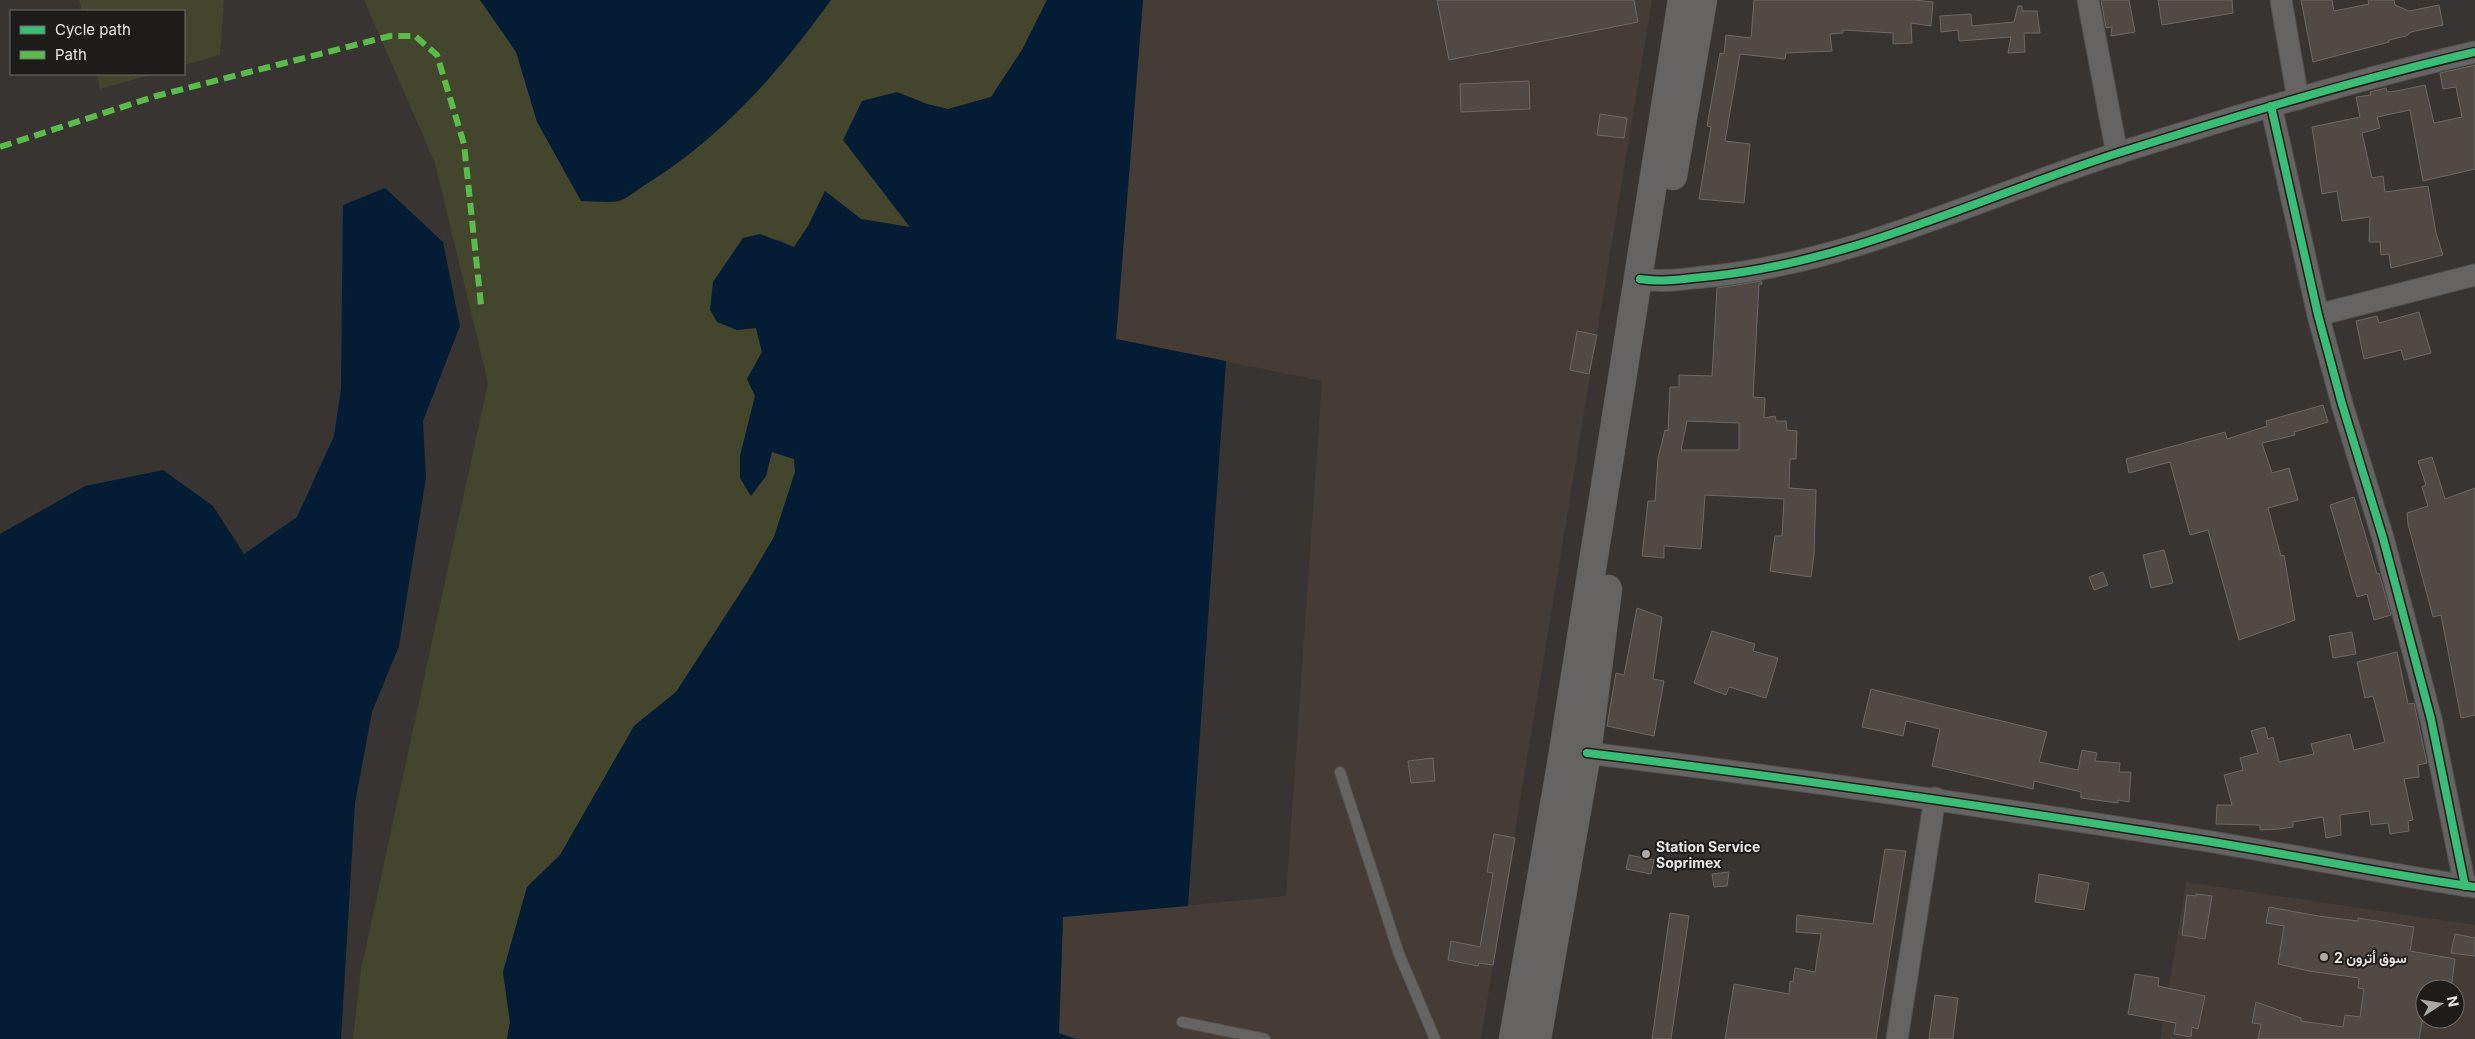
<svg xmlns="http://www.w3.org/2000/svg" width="2475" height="1039" viewBox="0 0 2475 1039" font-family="Inter,Vazirmatn,sans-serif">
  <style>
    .built { fill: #443c35; fill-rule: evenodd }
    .green { fill: #43462d }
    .water { fill: #051d34 }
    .building { fill: #514a44; stroke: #6b6968; fill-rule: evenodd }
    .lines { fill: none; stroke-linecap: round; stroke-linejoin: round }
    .lane-casing { stroke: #53514f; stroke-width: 12 }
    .street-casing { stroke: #53514f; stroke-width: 23 }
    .secondary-casing { stroke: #53514f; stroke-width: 29 }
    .lane { stroke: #666463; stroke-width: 10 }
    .street { stroke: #666463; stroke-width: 21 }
    .secondary { stroke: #666463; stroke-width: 28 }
    .quiet { stroke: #5cbc4b; stroke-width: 6; stroke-dasharray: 12 6; stroke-linecap: butt }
    .cycleway-casing { stroke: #1e1c1b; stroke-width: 11 }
    .cycleway { stroke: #3abd76; stroke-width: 8 }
    .poi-dot { fill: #aba9a7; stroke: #1e1c1b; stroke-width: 2 }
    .labels { text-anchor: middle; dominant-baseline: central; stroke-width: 4; stroke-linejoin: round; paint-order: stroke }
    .poi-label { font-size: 14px; font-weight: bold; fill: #eae8e6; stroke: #1e1c1b; text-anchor: start }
  </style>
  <rect width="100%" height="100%" fill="#373432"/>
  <path class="built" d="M1143 0H1652L1481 1039H1076L1059 1034 1063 917 1286 896 1322 381 1116 339Z
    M2186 882 2475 925V1039H2160ZM2425 989H2455V1019H2425Z"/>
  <path class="green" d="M79 0H224L220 55 184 65V11H82Z
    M364 0H1047L1022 50 991 97 948 109 927 104 897 92 887 198 910 227 861 219 825 191 808 226 794 247 781 240 743 238 730 258 737 330 756 328 762 353 747 379 755 396 740 456V478L751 495 766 476 772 452 794 459 795 472 774 537 748 581 676 692 634 726 560 855 527 887 503 972 510 1022 507 1039H353L361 970 488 383 435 163Z
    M97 74H153L100 89Z"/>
  <path class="water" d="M480 0H831C780 71 723 136 648 183 640 188 628 198 619 201 608 203 592 201 581 201L537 122 516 52Z
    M1047 0H1143L1116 339 1226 361 1188 906 1063 917 1059 1033 1076 1039H507L510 1022 503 972 527 887 560 855 634 726 676 692 748 581 774 537 795 472 794 459 772 452 766 476 751 496 740 478V456L755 396 747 379 762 352 756 328 737 330 717 322 710 310 713 282 743 238 760 234 794 247 808 226 825 191 861 219 910 227 843 140 862 101 897 92 927 104 948 109 991 97 1022 50Z
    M385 188 443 242 460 326 423 421 426 478 399 646 372 712 355 803 341 1039H0V534L85 486 163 470 213 506 244 554 297 517 334 436 341 389 343 205Z"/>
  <path class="building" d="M1437 0H1634L1638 22 1449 60Z
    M1754 0H1915L1933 2 1931 26 1911 23 1912 43 1893 44V33L1843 30V33L1830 34 1832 51 1786 53 1785 59 1740 54 1725 141 1750 144 1744 203 1699 199 1711 127 1707 126 1720 53 1724 54 1726 35 1751 38Z
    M2101 0H2129L2135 32 2111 36 2112 27 2106 28Z
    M2158 0H2232L2233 13 2162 25Z
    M2301 0H2332L2334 11 2369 4 2368 0H2394L2395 5 2409 11 2439 5 2443 25 2411 32 2406 36 2389 40V42L2313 62Z
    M2018 6H2022V11H2037L2040 33H2024L2025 52 2008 53 2011 37 1959 41 1958 30 1941 32 1940 16 1971 14 1972 26 2014 22Z
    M2475 65V169L2423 181 2410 110 2377 117 2380 128 2362 133 2372 178 2383 176 2385 192 2428 186 2436 233 2443 255 2391 268 2389 254 2381 255 2380 242H2369L2370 217 2342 221 2337 191 2322 194 2312 127 2360 117 2356 97 2371 95 2370 92 2386 88 2387 92 2397 91 2425 85 2434 123 2462 117 2456 87 2443 89 2440 73Z
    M1529 81 1530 109 1461 112 1460 84Z
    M1600 114 1627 118 1624 138 1597 135Z
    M1761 281 1762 284H1759L1753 397 1765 398 1764 418 1775 416 1776 421H1786L1787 430 1797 431 1796 459H1790L1789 488 1816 490 1814 555 1811 577 1770 571 1775 536H1782L1784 499 1705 495 1701 549 1664 546V558L1642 556 1648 501H1655L1658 458 1665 430 1668 431 1670 387H1679V375L1712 376 1717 288ZM1687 421 1739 423V450H1681Z
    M2419 312 2431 353 2404 360 2401 350 2364 359 2356 321 2377 316 2379 323Z
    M1577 331 1597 335 1589 374 1570 370Z
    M2323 405 2328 422 2294 432 2295 435 2262 443 2272 473 2289 468 2298 500 2268 508 2281 556 2284 555 2295 620 2239 640 2208 530 2190 535 2170 462 2129 473 2126 459 2225 432 2227 439 2267 426 2266 421Z
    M2432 457 2445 499 2475 488V715L2461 718 2441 615 2433 617 2408 524 2407 513 2428 506 2422 487 2426 485 2418 461Z
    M2354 497 2377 574 2379 573 2391 615 2374 620 2367 594 2357 597 2330 505Z
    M2164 550 2173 583 2151 588 2143 555Z
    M2103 572 2108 585 2094 590 2089 577Z
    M1637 608 1662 617 1653 679 1664 681 1654 736 1607 726 1616 673 1624 675Z
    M1712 631 1755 644 1753 651 1778 658 1766 698 1729 687 1726 695 1694 683Z
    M2352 632 2356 654 2333 658 2329 636Z
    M2397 652 2408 704 2414 703 2427 763 2418 765 2419 777 2404 779 2413 820 2408 821 2409 831 2390 834 2388 823 2371 825 2369 811 2340 815 2341 835 2326 838 2323 817 2293 822V827L2279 829 2260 830V825L2216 824 2217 805H2232L2224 775 2243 770 2240 758 2258 753 2251 731 2265 727 2268 739 2273 737 2279 762 2314 754 2311 744 2350 734 2354 750 2385 742 2373 696 2365 698 2357 662Z
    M1871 689 2047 732 2039 762 2078 770 2082 750 2097 753 2095 761 2120 763 2119 772H2131L2129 802 2118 800V803L2081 798V792L2034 781 2033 789 1932 766 1940 729 1906 721 1903 736 1862 727Z
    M1433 758 1435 781 1411 783 1408 761Z
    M1494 834 1515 838 1493 965 1479 963 1478 966 1448 960 1451 941 1480 947 1492 880 1493 873 1487 872Z
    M1885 849 1906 851 1876 1039H1725L1734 984 1789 994 1790 981 1793 982 1795 968 1815 972 1821 934 1796 932 1797 915 1873 924Z
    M1629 855 1654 860 1651 874 1626 869Z
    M1729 872 1727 886 1714 887 1712 874Z
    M2039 874 2089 883 2084 910 2035 902Z
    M2196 894 2212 896 2205 939 2182 935 2187 895 2196 896Z
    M2269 907 2318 916 2358 921V918L2414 927 2410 951 2455 959 2451 989H2425V1006L2419 1039H2258L2261 1024 2252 1023 2256 1002 2301 1018V1021L2343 1027 2345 1015 2360 1017 2364 989 2358 988 2359 978 2309 971 2278 964 2284 926 2266 923Z
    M1670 913 1689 916 1671 1039H1652Z
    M2455 934 2475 938V956L2451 953Z
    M2135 974 2159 978 2158 986 2205 996 2198 1029 2192 1027 2191 1037 2174 1034 2176 1023 2128 1014Z
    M1935 995 1958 998 1953 1039H1929Z"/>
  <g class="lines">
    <g class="lane-casing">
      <path id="lane" d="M1340 772 1399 954 1435 1039
        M1182 1022 1265 1039"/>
    </g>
    <g class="street-casing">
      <path id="street" d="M2088 0 2117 154
        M2281 0 2298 99
        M2271 106 2318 315 2342 404 2383 538 2431 719 2465 886
        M1640 279C1664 283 1689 278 1713 276 1854 261 1984 196 2118 153 2236 116 2355 80 2475 52
        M2318 315 2475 275
        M1587 753C1786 777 1984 806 2181 837 2280 852 2377 873 2475 887
        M1897 1039 1935 798"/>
    </g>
    <g class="secondary-casing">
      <path id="secondary" d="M1673 176 1703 0
        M1513 1039 1560 771 1682 0
        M1537 1039 1587 753 1608 589"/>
    </g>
    <use href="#lane" class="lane"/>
    <use href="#street" class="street"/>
    <use href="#secondary" class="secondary"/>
    <path class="quiet" d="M0 147 156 96 390 36H415L437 55 464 144 481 305"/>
    <g class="cycleway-casing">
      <path id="cycleway" d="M2271 106 2318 315 2342 404 2383 538 2431 719 2465 886
        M1640 279C1664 283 1689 278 1713 276 1854 261 1984 196 2118 153 2236 116 2355 80 2475 52
        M1587 753C1786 777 1984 806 2181 837 2280 852 2377 873 2475 887"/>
    </g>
    <use href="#cycleway" class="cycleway"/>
  </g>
  <g class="poi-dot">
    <circle cx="1646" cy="854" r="5"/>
    <circle cx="2324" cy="957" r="5"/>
  </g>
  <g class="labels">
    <g class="poi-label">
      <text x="1656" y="846">Station Service<tspan x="1656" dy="16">Soprimex</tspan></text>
      <text x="2334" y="957">سوق أترون 2</text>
    </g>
  </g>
  <rect x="10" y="10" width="175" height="65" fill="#1e1c1b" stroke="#706e6c"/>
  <rect x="20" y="26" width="25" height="8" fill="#3abd76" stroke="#706e6c"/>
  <text x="55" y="35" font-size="15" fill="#eae8e6">Cycle path</text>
  <rect x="20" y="51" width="25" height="8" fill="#5cbc4b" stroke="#706e6c"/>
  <text x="55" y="60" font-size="15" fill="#eae8e6">Path</text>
  <g transform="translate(2440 1004) rotate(78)"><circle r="24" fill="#1e1c1b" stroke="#706e6c"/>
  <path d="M0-4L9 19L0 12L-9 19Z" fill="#aba9a7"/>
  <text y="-8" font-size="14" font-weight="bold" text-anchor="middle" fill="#eae8e6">N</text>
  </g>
</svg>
